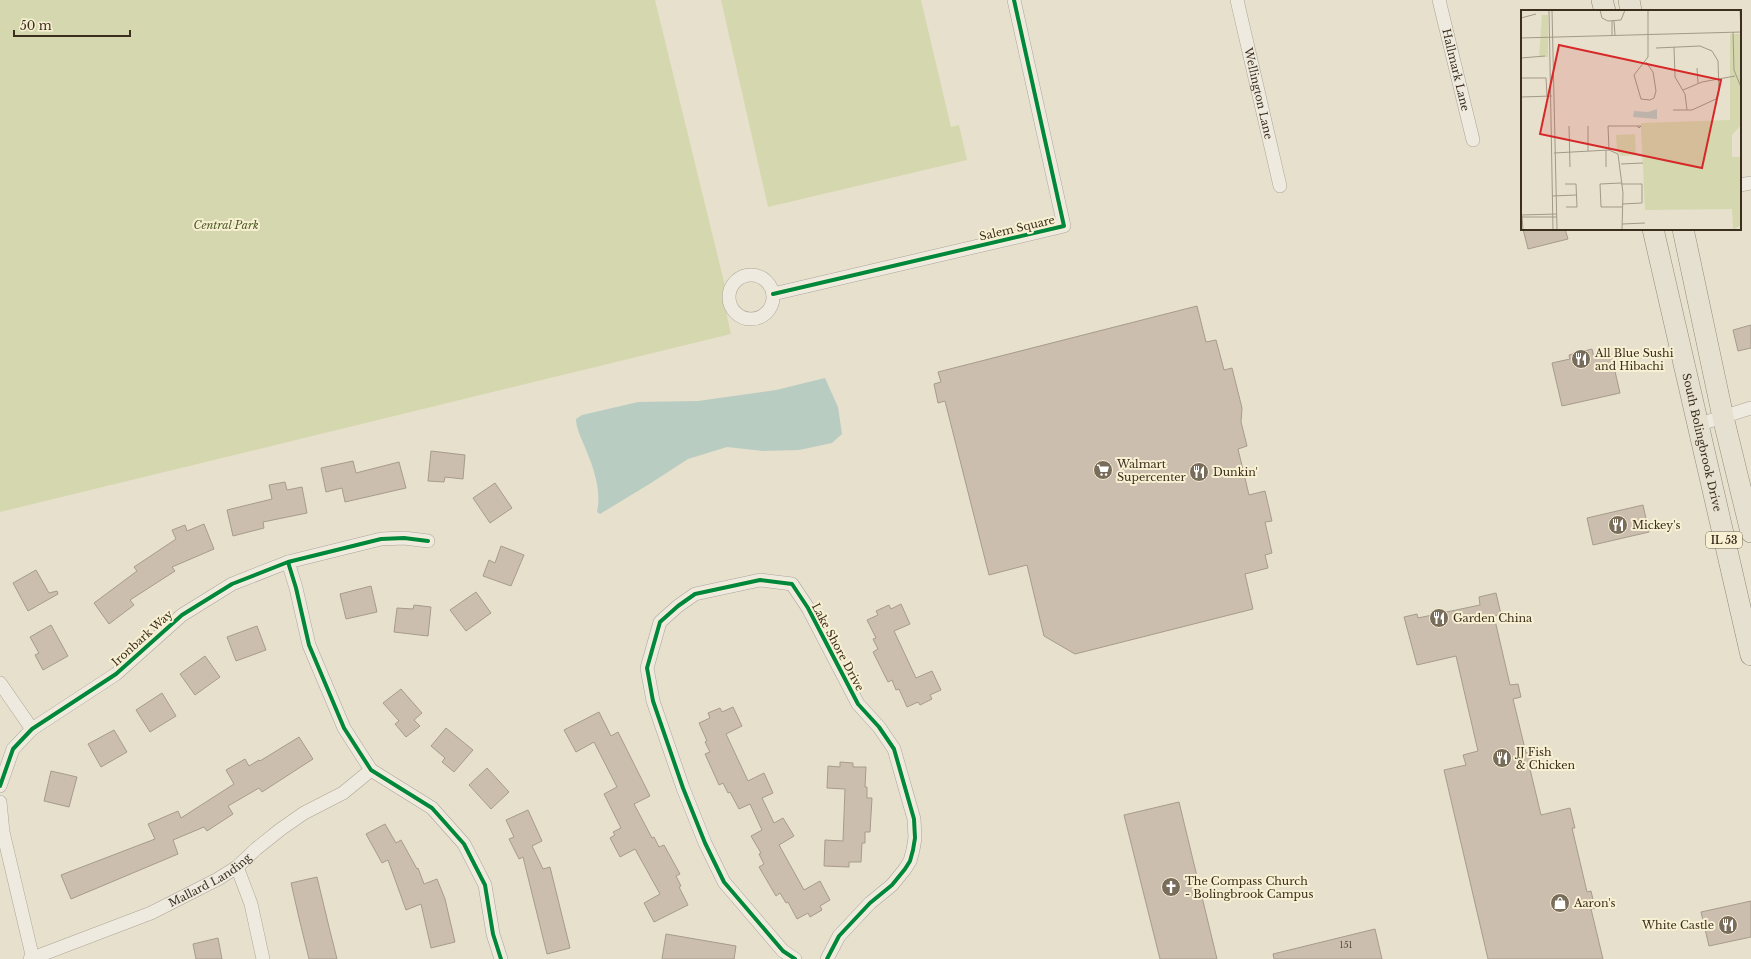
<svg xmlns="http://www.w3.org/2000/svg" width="1751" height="959" viewBox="0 0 1751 959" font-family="'Libre Baskerville',serif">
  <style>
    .green { fill: #d5d8ae }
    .water { fill: #b9ccc2 }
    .building { fill: #cbbeae; stroke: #a79b8c }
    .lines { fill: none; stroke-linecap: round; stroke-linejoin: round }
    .street-casing { stroke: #aca596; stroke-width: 14 }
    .primary-casing { stroke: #928a7d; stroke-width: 22 }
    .street { stroke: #eeeadf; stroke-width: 13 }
    .primary { stroke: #e6e0d0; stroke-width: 21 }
    .cycleway-casing { stroke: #f8f0d3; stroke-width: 6 }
    .cycleway { stroke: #00873e; stroke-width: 4 }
    .labels { text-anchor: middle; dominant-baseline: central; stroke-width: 4; stroke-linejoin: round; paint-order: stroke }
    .number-label { font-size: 9px; fill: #605241 }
    .shield { fill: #f8f0d3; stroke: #746854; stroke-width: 1 }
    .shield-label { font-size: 10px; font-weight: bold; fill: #3c2e1d }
    .street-label { font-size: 11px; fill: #3c2e1d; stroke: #f8f0d3 }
    .park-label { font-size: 11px; font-style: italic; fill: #495a22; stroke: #f8f0d3 }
    .poi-label { font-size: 11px; fill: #3c2e1d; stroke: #f8f0d3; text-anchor: start }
    .inset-road { fill: none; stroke: #a39987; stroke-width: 1 }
    .view { fill: #d62828; fill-opacity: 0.15; stroke: #d62828; stroke-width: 2 }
    .inset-edge { fill: none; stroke: #3c2e1d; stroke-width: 2 }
  </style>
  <rect width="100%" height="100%" fill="#e7e0cd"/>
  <path class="green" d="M0 0H655L725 286 722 293 731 334 0 512Z
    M721 0H921L951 127 959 125 967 160 768 207Z"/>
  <path class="water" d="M825 378 838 407 842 434 832 443 799 450 763 451 727 447 688 459 651 483 600 514 597 512C602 490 593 466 584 445 581 437 576 428 576 419L582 415 638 402 698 401 776 390Z"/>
  <path class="building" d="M1523 229H1565L1568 239 1528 249Z
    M1197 306 1206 342 1216 340 1224 370 1232 368 1242 408 1241 422 1247 446 1238 449 1249 495 1265 491 1272 521 1265 522 1272 553 1265 555 1268 568 1245 574 1253 609 1075 654 1044 636 1027 565 989 575 945 401 938 403 934 384 941 382 938 372Z
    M1751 325V348L1738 351 1733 330Z
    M1592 349 1594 358 1611 354 1620 393 1562 406 1552 363 1570 359 1569 355Z
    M431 451 465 455 463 479 445 477 444 482 428 481Z
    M353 461 356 473 399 462 406 488 345 502 342 488 326 492 321 468Z
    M285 482 287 490 302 487 307 513 263 522 264 528 233 536 227 510 272 499 269 485Z
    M495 483 512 508 490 523 473 498Z
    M1643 505 1649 532 1593 545 1587 518Z
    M204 524 214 549 172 567 175 571 130 600 134 605 109 624 94 603 137 571 134 567 176 539 172 530 185 525 187 531Z
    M501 546 524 555 511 586 483 576 489 560 495 563Z
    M36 570 49 593 57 591 58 594 28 611 13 583Z
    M371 586 377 612 346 619 340 594Z
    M476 592 491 613 466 631 450 610Z
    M1496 593 1501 614 1494 616 1510 685 1518 684 1521 697 1513 699 1526 753 1534 751 1537 763 1529 765 1541 815 1570 808 1575 828H1572L1587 892 1591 891 1595 908 1591 909 1603 959H1488L1444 770 1466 765 1463 755 1478 751 1456 656 1417 665 1404 617 1417 614 1418 618 1480 605 1479 597Z
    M901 604 910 624 894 631 916 678 932 671 941 690 930 695 932 699 920 705 918 702 907 707 899 689 896 690 892 680 888 682 873 652 878 649 873 639 876 638 867 620 878 615 876 611 889 605 891 609Z
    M414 605 431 607 428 636 394 632 397 608 413 609Z
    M51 625 68 656 43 670 35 655 39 653 30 637Z
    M257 626 266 650 236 661 227 637Z
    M205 656 220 677 195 695 180 674Z
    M401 689 422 713 414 720 420 726 406 737 395 724 399 721 383 703Z
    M162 693 176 716 150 732 136 710Z
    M733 707 742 726 726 734 748 781 764 773 773 793 762 798 774 823 783 818 794 836 779 845 804 890 820 881 830 900 820 906 822 910 810 917 808 913 797 919 788 902 786 903 780 893 776 896 759 867 764 864 759 854 761 853 751 836 762 830 750 804 739 809 730 792 728 793 723 783 719 785 705 754 710 752 705 742 707 741 699 723 710 718 708 713 720 708 722 712Z
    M599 712 611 736 618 732 650 796 634 804 652 838 654 837 659 847 664 845 680 874 676 876 681 886 679 887 688 905 654 922 644 903 660 894 635 849 620 857 610 838 615 835 613 832 621 828 604 794 617 787 594 742 576 752 564 730Z
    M446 728 473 750 454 772 442 762 445 758 431 746Z
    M114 730 127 752 101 767 88 744Z
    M299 737 313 759 262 792 259 788 228 806 233 814 207 831 204 827 173 840 178 854 71 899 61 875 155 839 148 824 178 811 181 818 234 784 226 770 245 759 249 766 259 760 260 761Z
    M840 762 853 763V767H866L865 787H867V798H872L870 832H865V843H862L861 862H849V867L824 866 825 840 843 841 845 789 827 788 828 766 840 767Z
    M487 768 509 792 491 809 469 785Z
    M51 771 77 777 69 807 44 801Z
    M1179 802 1217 959H1160L1124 815Z
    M528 810 542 841 532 846 543 869 550 867 570 948 547 954 523 857 519 859 509 839 514 837 506 820Z
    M385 824 396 843 401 840 417 869 418 868 424 884 437 879 445 899 455 942 431 948 421 904 406 910 388 860 382 863 366 834Z
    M317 877 329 927 337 959H309L299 918 291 883Z
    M1751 901V937L1709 946 1701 912Z
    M1375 929 1382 959H1274L1273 954Z
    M666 934 736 946 734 959H662Z
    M218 938 222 959H196L193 944Z"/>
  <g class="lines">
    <g class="street-casing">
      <g id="street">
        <path id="s1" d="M1237 0 1280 186"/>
        <path id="s2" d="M1439 0 1473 140"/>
        <path d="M1740 185 1751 183"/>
        <circle cx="751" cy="297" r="22"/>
        <path d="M773 294 1064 226 1014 0"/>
        <path d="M1697 425 1751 408"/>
        <path d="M288 562 296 588 309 645 344 728 371 770 432 808 464 844 485 885 493 934 501 959"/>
        <path d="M0 683 32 729"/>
        <path d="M0 786 13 749 32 729 116 674 182 615 232 584 288 562 381 539 404 538 428 541"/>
        <path d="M0 802 3 832 33 959"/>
        <path d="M237 867 251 904 263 959"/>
        <path id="s3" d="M30 959 151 913 218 879 237 867 256 849 281 829 304 813 343 793 371 770"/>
        <path d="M795 959 783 951 724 882 705 843 683 788 653 701 647 668 660 622 678 606 695 594 760 580 792 584 808 608 858 704 879 727 894 749 914 819 915 838 913 850 910 861 905 869 892 885 870 903 839 936 827 959"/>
      </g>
    </g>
    <g class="primary-casing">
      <g id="primary">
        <path d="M1602 0 1605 11"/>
        <path d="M1629 0 1631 11"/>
        <path id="s4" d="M1653 229 1751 655"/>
        <path d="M1683 229 1723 417 1751 532"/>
      </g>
    </g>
    <use href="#street" class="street"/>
    <use href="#primary" class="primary"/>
    <g class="cycleway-casing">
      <path id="cycleway" d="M773 294 1064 226 1014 0
        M288 562 296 588 309 645 344 728 371 770 432 808 464 844 485 885 493 934 501 959
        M0 786 13 749 32 729 116 674 182 615 232 584 288 562 381 539 404 538 428 541
        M795 959 783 951 724 882 705 843 683 788 653 701 647 668 660 622 678 606 695 594 760 580 792 584 808 608 858 704 879 727 894 749 914 819 915 838 913 850 910 861 905 869 892 885 870 903 839 936 827 959"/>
    </g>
    <use href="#cycleway" class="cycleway"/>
  </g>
  <defs>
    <g id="restaurant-disc" transform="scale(1)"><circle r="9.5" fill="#786c5b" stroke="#f8f0d3"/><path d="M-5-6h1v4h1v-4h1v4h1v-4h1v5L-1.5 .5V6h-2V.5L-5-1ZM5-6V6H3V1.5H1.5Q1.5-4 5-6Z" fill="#fff"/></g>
    <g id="supermarket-disc" transform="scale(1)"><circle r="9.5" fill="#786c5b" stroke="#f8f0d3"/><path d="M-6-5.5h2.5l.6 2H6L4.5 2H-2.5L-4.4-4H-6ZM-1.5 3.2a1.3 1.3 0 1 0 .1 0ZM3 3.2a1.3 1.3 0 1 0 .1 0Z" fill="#fff"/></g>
    <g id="church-disc" transform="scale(1)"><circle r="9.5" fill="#786c5b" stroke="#f8f0d3"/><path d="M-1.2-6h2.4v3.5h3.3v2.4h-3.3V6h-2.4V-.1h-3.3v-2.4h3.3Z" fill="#fff"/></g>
    <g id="shop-disc" transform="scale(1)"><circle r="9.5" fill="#786c5b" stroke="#f8f0d3"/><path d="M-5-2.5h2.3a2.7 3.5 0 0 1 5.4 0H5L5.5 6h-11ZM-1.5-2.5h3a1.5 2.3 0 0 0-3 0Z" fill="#fff"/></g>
  </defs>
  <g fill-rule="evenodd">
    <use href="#restaurant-disc" x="1581" y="359"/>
    <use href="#supermarket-disc" x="1103" y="470"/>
    <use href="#restaurant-disc" x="1199" y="472"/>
    <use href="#restaurant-disc" x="1618" y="525"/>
    <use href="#restaurant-disc" x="1439" y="618"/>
    <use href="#restaurant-disc" x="1502" y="758"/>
    <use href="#church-disc" x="1171" y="887"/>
    <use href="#shop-disc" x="1560" y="903"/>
    <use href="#restaurant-disc" x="1728" y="925"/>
  </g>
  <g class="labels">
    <g class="number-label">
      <text x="1346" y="944">151</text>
    </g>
    <rect class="shield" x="1706" y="532" width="36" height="16" rx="3"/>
    <g class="shield-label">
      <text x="1724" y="540">IL 53</text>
    </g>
    <g class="street-label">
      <text stroke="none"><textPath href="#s2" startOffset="72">Hallmark Lane</textPath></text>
      <text stroke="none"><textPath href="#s1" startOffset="96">Wellington Lane</textPath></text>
      <text transform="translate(1017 228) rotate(-13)">Salem Square</text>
      <text stroke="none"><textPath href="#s4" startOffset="219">South Bolingbrook Drive</textPath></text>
      <text transform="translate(142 638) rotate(-42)">Ironbark Way</text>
      <text transform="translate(838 647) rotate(62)">Lake Shore Drive</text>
      <text stroke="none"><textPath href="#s3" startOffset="197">Mallard Landing</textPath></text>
    </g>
    <g class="park-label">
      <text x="226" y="225">Central Park</text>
    </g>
    <g class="poi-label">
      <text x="1595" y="353">All Blue Sushi<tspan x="1595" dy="13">and Hibachi</tspan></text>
      <text x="1117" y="464">Walmart<tspan x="1117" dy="13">Supercenter</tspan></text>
      <text x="1213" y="472">Dunkin'</text>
      <text x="1632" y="525">Mickey's</text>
      <text x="1453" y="618">Garden China</text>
      <text x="1516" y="752">JJ Fish<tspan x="1516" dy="13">&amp; Chicken</tspan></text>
      <text x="1185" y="881">The Compass Church<tspan x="1185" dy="13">- Bolingbrook Campus</tspan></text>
      <text x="1574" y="903">Aaron's</text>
      <text x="1714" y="925" text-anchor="end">White Castle</text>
    </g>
  </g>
  <g transform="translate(1521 10)">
    <rect width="220" height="220" fill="#e7e0cd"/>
    <path d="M21 5H27V47H18ZM209 24H220V115L211 125V147H220V215L212 220 211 199 124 200 120 118V113L209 110ZM114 124 115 145 100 146 96 141 95 125Z" fill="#d5d8ae"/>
    <path d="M136 99V109L112 107 113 101 127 102Z" fill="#b9ccc2"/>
    <path class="inset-road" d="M28 0 32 220M31 0 36 220M79 0 81 8 87 11 100 10 104 0M219 0 220 22M0 8 15 4M91 11V25M93 11 94 25M212 22 213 60 220 77M0 28 220 22M153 37 154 67 164 84 166 100M135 38 179 36 191 41 197 51 198 81 195 89 171 100H152M0 48 24 46M125 52 132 62 135 81 133 88 129 90 120 89 113 65 127 47V0M176 58 177 73M0 68H25L26 86M162 80 181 72 214 66M0 87 31 86M48 116 49 157M67 116V141M85 140V157M88 140 87 116H120L118 118 116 116M33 143 88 140 97 144 102 183 101 220M100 154 122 153M100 173 79 174 80 197H101M44 174H55L56 197H45M100 174H121V193L101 194M31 186 55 185M0 205 36 204M1 206 2 220M0 207H36M101 214 124 213"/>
    <path class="view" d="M38 35 200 70 181 158 19 124Z"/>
    <rect width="220" height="220" class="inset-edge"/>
  </g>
  <path d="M14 30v6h116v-6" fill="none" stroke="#3c2e1d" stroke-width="2"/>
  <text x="20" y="30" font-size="12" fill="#3c2e1d" stroke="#f8f0d3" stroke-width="3" paint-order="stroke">50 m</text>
</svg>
